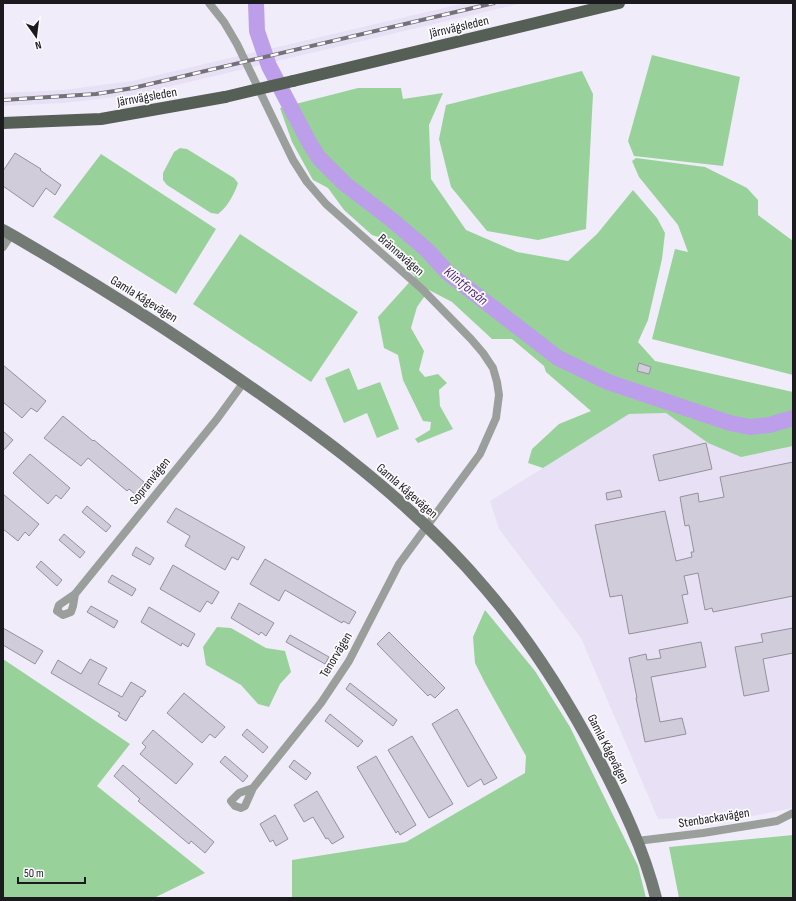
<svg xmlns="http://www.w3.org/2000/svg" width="796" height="901" viewBox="0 0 796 901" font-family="'Sofia Sans Condensed',sans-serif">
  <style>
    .built { fill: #e8e0f5 }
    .green { fill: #98d29a }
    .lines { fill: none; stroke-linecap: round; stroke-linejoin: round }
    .river { stroke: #bd9eea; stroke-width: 16 }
    .building { fill: #d1ccda; stroke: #95909d }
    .street { stroke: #9b9f9b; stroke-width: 8 }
    .secondary { stroke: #737973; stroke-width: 12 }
    .primary { stroke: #565f56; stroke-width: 12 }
    .rail-casing { stroke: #747179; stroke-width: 4 }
    .rail { stroke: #fcfbfe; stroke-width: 2.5; stroke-dasharray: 8; stroke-linecap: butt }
    .primary-bridge { stroke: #565f56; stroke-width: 12 }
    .labels { text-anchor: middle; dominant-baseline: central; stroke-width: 3.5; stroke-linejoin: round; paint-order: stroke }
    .street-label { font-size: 13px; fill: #1b1a1e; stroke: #fcfbfe }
    .water-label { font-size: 14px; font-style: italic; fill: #491d74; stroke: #fcfbfe }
  </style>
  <rect width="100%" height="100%" fill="#f1ecfa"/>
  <path class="built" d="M465 3H523L134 95 64 103 3 106V93L63 90 132 81Z
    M666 413 708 443 741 457 793 446V808L748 817 658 819 581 638 499 529 490 501 629 414Z"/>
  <path class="green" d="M652 55 740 77 723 166 634 156 628 141Z
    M582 71 593 94 586 229 538 240 487 231 451 187 439 139 446 105Z
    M358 88H401L403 99 443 93 429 125 431 179 466 230 517 252 568 261 597 234 633 190 657 218 665 233 662 259 648 320 638 342 655 361 793 392V446L741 457 708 443 666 413 629 414 543 468 528 463 532 449 559 424 591 411 546 372 544 366 512 339H492L452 302 429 290 417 307 411 328 424 351 419 370 425 377 438 374 447 383 439 390 440 406 453 429 418 443 415 439 430 430 431 422 423 421 403 380 398 355 384 348 378 317 415 276 401 262 388 240 372 235 344 210 328 188 313 180 292 142 280 108Z
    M180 148 187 149 234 178 238 183C235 193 227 208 218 214L211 213 167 185 163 180V173L174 152Z
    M101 154 216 229 176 294 53 217Z
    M636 158 705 167 747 188 758 200V215L793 241V375L652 339 675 249 688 252 678 225 639 177 632 161Z
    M240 234 358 312 311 382 193 304Z
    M349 368 358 390 380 382 399 429 377 438 367 413 344 423 325 378Z
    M485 610 535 671 570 727 638 866 646 898H292V860L406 842 525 773 526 756 485 683 475 663 473 637Z
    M217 627 231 628 266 648 285 651 291 672 280 684 269 707 258 704 241 685 206 665 203 647Z
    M3 659 130 744 97 786 205 873 154 898H3Z
    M793 835V898H679L669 847Z"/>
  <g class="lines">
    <path class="river" d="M256 3 257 31 269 66 310 144 319 158 345 184 392 220 427 250 448 273 558 358 608 382 730 423 750 427 769 425 793 418"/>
  </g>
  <path class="building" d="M15 153 41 169 40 170 61 185 55 195 46 188 33 207 3 186V171Z
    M639 363 651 367 649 374 637 371Z
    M3 365 46 401 37 412 31 408 22 418 3 402Z
    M63 416 93 441 94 440 144 482 135 494 129 489 127 491 88 458 81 466 44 438Z
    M3 431 13 440 3 451Z
    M706 443 712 469 659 481 653 455Z
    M30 454 70 488 61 499 56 495 48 504 13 473Z
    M793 462V596L713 612 712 608 705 610 698 573 684 576 688 594 682 595 688 623 629 634 622 595 610 597 595 525 665 511 676 561 692 557 691 552H694L689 525 685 526 680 497 698 493 699 502 724 497 720 477Z
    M620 490 622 497 607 500 606 493Z
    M3 494 39 524 29 536 25 532 18 541 3 529Z
    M87 506 111 526 106 532 82 512Z
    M176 508 245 547 238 560 232 557 225 570 185 546 190 536 167 522Z
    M64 534 85 552 80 558 59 540Z
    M136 547 154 558 150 565 132 555Z
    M265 559 356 612 349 624 343 621 342 623 285 590 279 601 250 584Z
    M41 561 62 580 57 586 36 567Z
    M173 565 219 592 212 604 207 601 200 612 160 589Z
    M112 575 136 589 132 596 108 582Z
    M239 603 274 623 266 636 261 632 259 635 231 618Z
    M91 606 118 621 114 628 87 612Z
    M149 607 195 634 188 647 182 643 181 646 141 622Z
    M3 628 43 651 35 664 3 645Z
    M793 628V653L763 659 769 691 744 696 735 647 763 642 761 634Z
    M389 632 445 688 435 698 430 694 428 696 377 644Z
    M290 635 329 657 325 664 286 642Z
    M701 642 706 667 651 677 660 722 682 718 686 734 645 742 636 698H637L629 658 646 654 647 660 661 658 659 650Z
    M90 659 107 668 98 684 122 697 131 682 146 691 142 697 141 696 126 721 118 716 120 713 51 673 58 660 81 674Z
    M350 683 397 720 393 726 346 689Z
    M184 693 225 727 215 738 210 734 202 743 167 713Z
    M457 709 497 778 484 785 481 779 468 787 432 724Z
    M330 714 363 741 358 747 325 721Z
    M247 729 268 747 263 753 242 735Z
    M153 730 193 764 176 784 140 754 146 747 142 743Z
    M412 736 453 804 429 818 388 750Z
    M225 756 248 776 243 782 220 762Z
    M376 756 416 825 400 835 398 831 396 833 357 767Z
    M294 760 311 773 306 780 289 767Z
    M123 765 214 842 205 853 191 841 189 844 138 801 140 799 114 776Z
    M317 791 344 837 332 844 328 838 326 839 313 817 304 822 294 805Z
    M275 815 288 839 276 846 273 840 270 842 260 824Z"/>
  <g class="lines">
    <path class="street" d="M209 3 224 22 237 44 293 160 307 182 326 204 422 289 471 339 483 353 493 368 497 382 499 395 496 418 480 454 399 564 349 661 321 703 253 788 239 793 231 801 235 806 241 808 245 806 253 788
      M3 247 11 235
      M75 594 73 606 71 612 63 615 57 611 59 605 75 594 217 419 244 382
      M637 841 703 833 777 821 793 813"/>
    <path class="secondary" d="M3 230C23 241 42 253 61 264 106 291 149 318 192 347 296 417 403 491 485 588 530 640 567 699 599 760 622 804 644 850 656 898"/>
    <path class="primary" d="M293 81 619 3
      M3 123 101 119 225 97"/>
    <g class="rail-casing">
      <path id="rail" d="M3 100 96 94 133 88 494 3"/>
    </g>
    <use href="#rail" class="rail"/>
    <path class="primary-bridge" d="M225 97 293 81"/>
  </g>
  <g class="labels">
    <g class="street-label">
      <text transform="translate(459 27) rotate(-13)">Järnvägsleden</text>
      <text transform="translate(147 97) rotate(-10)">Järnvägsleden</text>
      <text transform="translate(401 255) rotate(41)">Brännavägen</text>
      <text transform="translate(144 299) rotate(32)">Gamla Kågevägen</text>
      <text transform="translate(150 481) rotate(-51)">Sopranvägen</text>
      <text transform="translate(407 491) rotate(41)">Gamla Kågevägen</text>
      <text transform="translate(336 655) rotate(-59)">Tenorvägen</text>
      <text transform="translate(608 749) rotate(63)">Gamla Kågevägen</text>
      <text transform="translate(714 818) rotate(-9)">Stenbackavägen</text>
    </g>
    <g class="water-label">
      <text transform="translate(466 286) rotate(39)">Klintforsån</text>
    </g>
  </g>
  <rect width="796" height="901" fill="none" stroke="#1b1a1e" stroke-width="8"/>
  <g transform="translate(36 36) rotate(166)" stroke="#fcfbfe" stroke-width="3" paint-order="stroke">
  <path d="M0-3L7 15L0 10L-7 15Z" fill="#1b1a1e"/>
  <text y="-6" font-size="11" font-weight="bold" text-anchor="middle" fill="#1b1a1e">N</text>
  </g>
  <path d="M18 877v6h67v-6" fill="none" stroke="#1b1a1e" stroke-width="2"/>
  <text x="24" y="877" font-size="12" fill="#1b1a1e" stroke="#fcfbfe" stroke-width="3" paint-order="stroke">50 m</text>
</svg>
